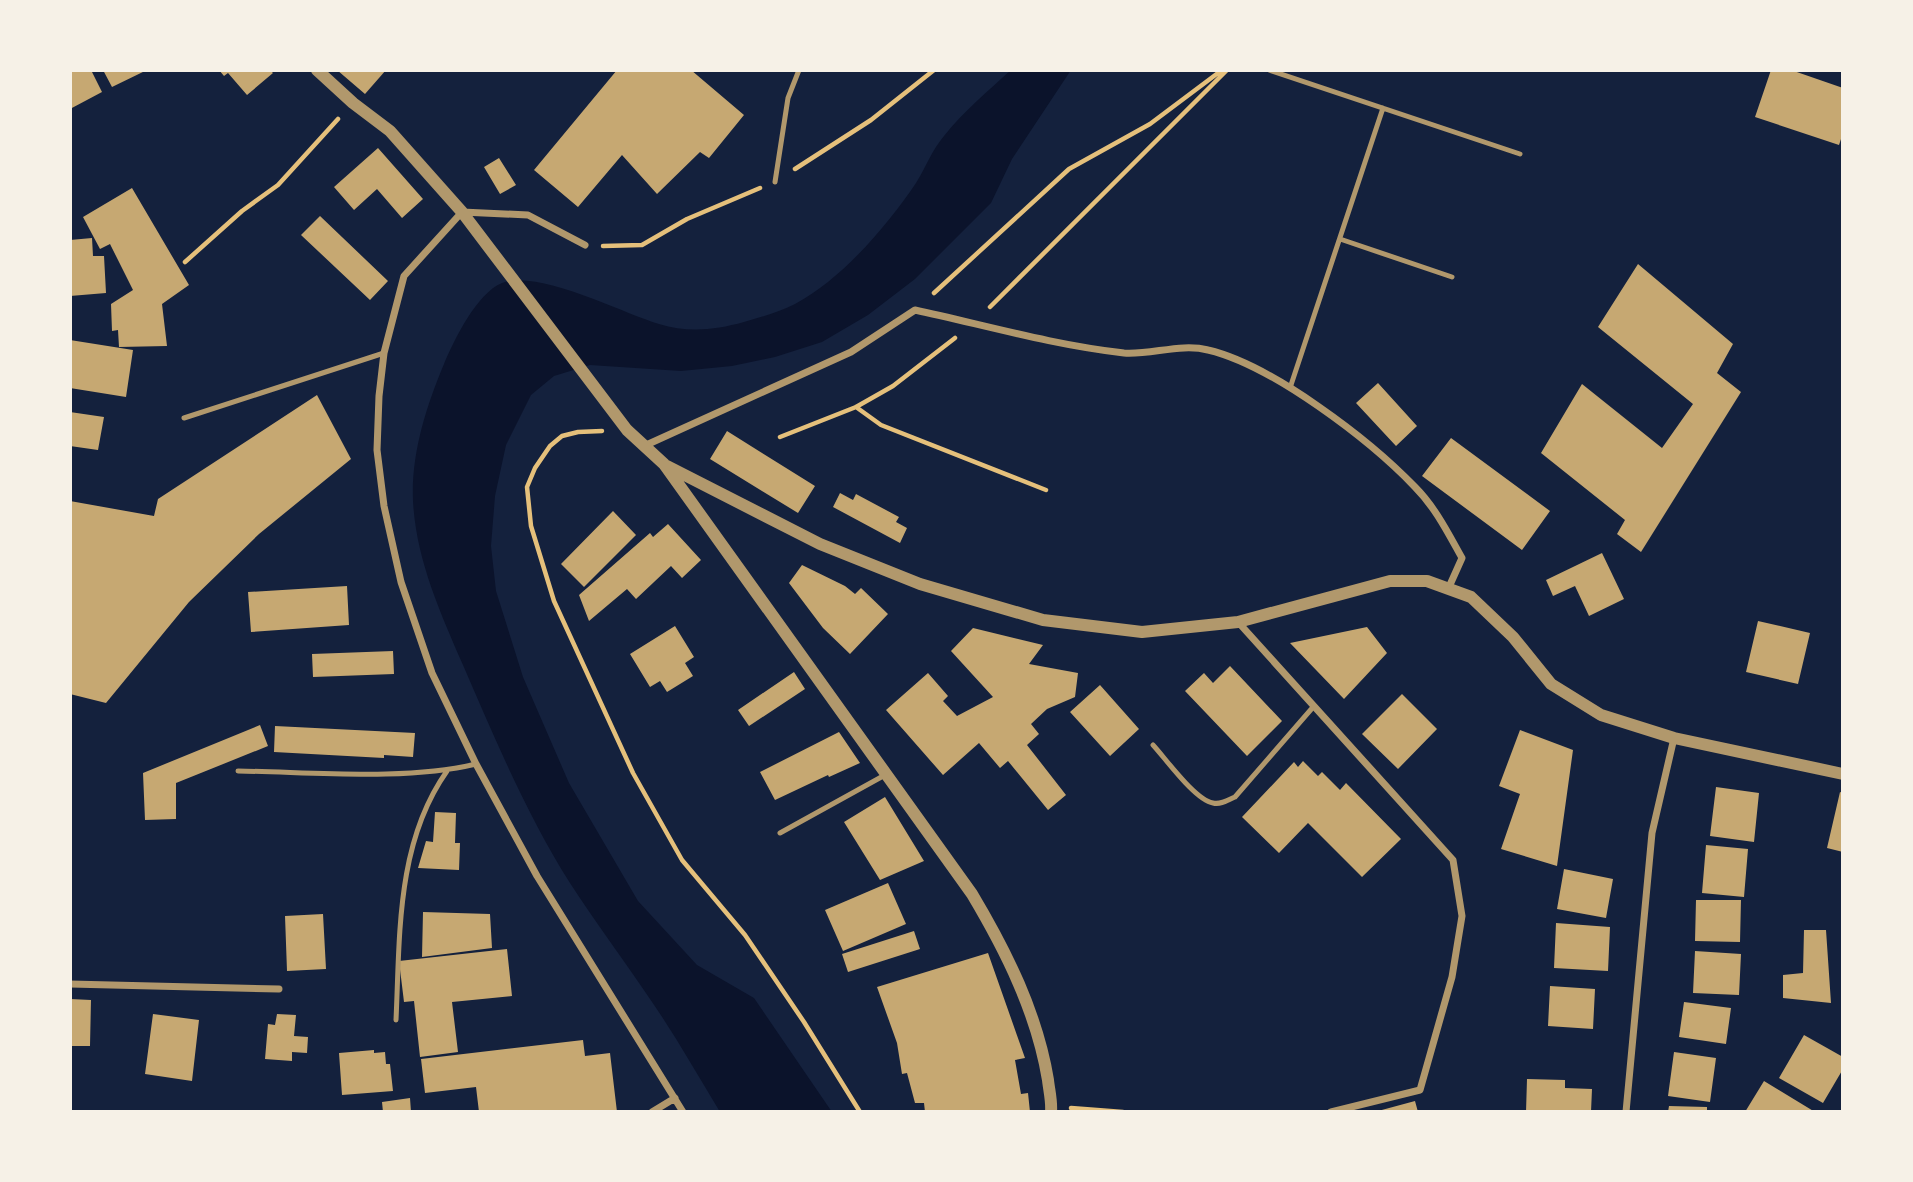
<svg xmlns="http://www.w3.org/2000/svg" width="1913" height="1182" viewBox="0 0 1913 1182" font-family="Commissioner,sans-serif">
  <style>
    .water { fill: #0b132b }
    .building { fill: #c6a872 }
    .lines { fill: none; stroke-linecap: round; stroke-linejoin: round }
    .path { stroke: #e5c07b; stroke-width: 4.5 }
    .service { stroke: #b1986c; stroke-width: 5 }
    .minor { stroke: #b1986c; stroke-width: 7 }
    .tertiary { stroke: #b1986c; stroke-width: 12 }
  </style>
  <rect width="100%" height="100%" fill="#14213d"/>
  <path class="water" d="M1011 70H1071L1012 159 991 203 915 279 868 315 822 342 775 357 732 366 681 371 590 365 554 376 531 395 506 445 495 496 491 546 496 591 523 677 569 783 638 901 697 965 754 998 832 1112H720C697 1074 675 1035 650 999 624 960 595 922 570 883 527 815 495 739 463 665 440 612 416 559 413 501 411 454 426 407 444 364 454 340 477 293 502 283 538 269 622 313 659 324 688 333 715 330 744 322 761 317 779 312 795 304 842 279 887 226 916 183 926 167 932 150 944 136 964 111 988 91 1011 70Z"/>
  <path class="building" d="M74 70H91L102 92 70 109V72Z
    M103 70H147L112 87Z
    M219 70H270L273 73 247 95 228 73 224 76Z
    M337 70H386L365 94Z
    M617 70H691L744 115 709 158 700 152 657 194 622 155 578 207 534 170Z
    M1771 70H1791L1843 88V133L1839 145 1755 117Z
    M378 148 423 199 402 218 377 189 354 210 334 187Z
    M499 158 516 185 500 194 484 167Z
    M132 188 189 285 162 304 167 346 119 347 118 330 112 331 111 304 133 290 110 244 100 249 83 217Z
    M320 216 388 281 370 300 301 235Z
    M92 238 93 256H104L106 293 70 296V240Z
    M1638 264 1733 344 1717 373 1741 392 1641 552 1617 534 1625 520 1541 453 1582 384 1662 448 1693 404 1598 327Z
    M70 340 133 350 126 397 70 388Z
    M1378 383 1417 426 1396 446 1356 403Z
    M317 395 351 459 259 534 189 602 106 703 70 694V501L154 516 158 499Z
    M70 412 104 417 98 450 70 446Z
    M727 431 815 486 798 513 710 459Z
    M1451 438 1550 511 1522 550 1422 476Z
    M840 493 853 500 856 494 899 517 896 522 907 528 900 543 833 507Z
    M613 511 636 535 584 587 561 564Z
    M668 524 701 560 682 578 671 566 636 599 627 589 589 621 579 595 650 533 653 537Z
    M1602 553 1624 599 1589 616 1575 586 1553 596 1546 580Z
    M802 565 845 586 855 594 861 588 888 614 850 654 823 628 789 583Z
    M347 586 349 625 251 632 248 592Z
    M1758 621 1810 633 1798 684 1746 672Z
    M675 626 694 657 685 663 693 676 667 692 660 681 650 687 630 654Z
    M1367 627 1387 653 1344 699 1290 643Z
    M973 628 1043 645 1029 664 1078 673 1075 697 1047 709 1031 724 1039 734 1027 745 1066 795 1048 810 1008 761 1000 768 979 743 943 775 886 710 928 673 948 696 943 701 957 716 993 697 951 651Z
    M393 651 394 674 313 677 312 654Z
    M1230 666 1282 721 1247 756 1185 691 1204 673 1213 683Z
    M794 672 805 689 749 726 738 710Z
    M1100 685 1139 729 1110 756 1070 712Z
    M1402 694 1437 729 1398 769 1362 734Z
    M260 725 268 746 176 783V819L145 820 143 773Z
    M275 726 415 733 413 757 384 755V758L274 752Z
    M1520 730 1573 750 1557 866 1501 849 1520 794 1499 786Z
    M839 732 860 763 829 777 828 775 775 800 760 772Z
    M1303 761 1318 776 1322 772 1340 790 1346 783 1401 839 1362 877 1308 823 1279 853 1242 817 1294 762 1298 767Z
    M1716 787 1759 793 1754 842 1710 836Z
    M1840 792 1843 793V852L1827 848Z
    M885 797 924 861 880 880 844 822Z
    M435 812 456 813 455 843H460L459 870 418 868 426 841 433 842Z
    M1706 845 1748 849 1744 897 1702 893Z
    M1564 869 1613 879 1606 918 1557 909Z
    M888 883 906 924 843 951 825 910Z
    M1696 900H1741L1740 942 1695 941Z
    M423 912 490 914 492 948 422 957Z
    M323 914 326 969 287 971 285 916Z
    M1556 923 1610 927 1608 971 1554 968Z
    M1804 930H1826L1831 1003 1783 998V975L1803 973Z
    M914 931 920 949 848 972 842 954Z
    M507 949 512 996 452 1002 458 1052 420 1057 414 1001 404 1002 399 961Z
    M1695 951 1741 954 1739 995 1693 993Z
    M988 953 1025 1058 1015 1060 1021 1094 1028 1093 1030 1112H925L924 1103H915L907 1073 902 1074 897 1043 877 987Z
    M1550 986 1595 989 1593 1029 1548 1026Z
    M70 999 91 1000 90 1046H70Z
    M1684 1002 1731 1008 1726 1044 1679 1037Z
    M153 1014 199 1020 192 1081 145 1074Z
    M277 1014 296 1015 294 1036 308 1037 307 1053 292 1052V1061L265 1059 268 1024 275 1025Z
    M1804 1035 1843 1057V1069L1823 1103 1779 1078Z
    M583 1040 585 1056 610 1053 617 1112H479L476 1087 425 1093 421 1059Z
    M374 1050V1053L385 1052 386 1064H390L393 1091 342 1095 339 1053Z
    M1674 1052 1716 1058 1710 1102 1668 1096Z
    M1527 1079 1565 1080V1088L1592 1089 1591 1112H1526Z
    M1764 1081 1815 1112H1745Z
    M410 1098 411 1112H383L382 1102Z
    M1415 1101 1418 1112H1378V1111Z
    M1669 1106 1707 1107V1112H1668Z"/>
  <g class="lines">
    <path class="path" d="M795 169 871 120 934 70
      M603 246 642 245 687 219 760 188
      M185 262 242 211 278 185 338 119
      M934 293 1069 169 1150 124 1222 70
      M990 307 1227 70
      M856 407 881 425 1046 490
      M602 431 578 432 562 436 550 446 535 468 527 487 531 526 554 601 633 773 682 860 745 935 804 1022 860 1112
      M780 437 856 407 893 386 955 338
      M1071 1108 1123 1112"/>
    <path class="service" d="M1269 70 1520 154
      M775 182 788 98 799 70
      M1340 239 1452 277
      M1290 388 1383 108
      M184 418 384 353
      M1153 745C1166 759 1195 800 1213 803 1221 805 1228 800 1235 797L1314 706
      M238 771C312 772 405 781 476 764
      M780 833 885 775
      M396 1020C400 935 396 843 447 771"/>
    <path class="minor" d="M585 245 528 215 462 212 404 276 384 353 379 396 377 450 384 506 401 582 432 673 476 764 537 876 683 1112
      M644 446 851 352 915 310C984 325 1053 345 1124 353 1151 355 1181 343 1208 350 1272 365 1370 440 1415 487 1435 507 1448 533 1462 558L1449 587
      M1238 622 1453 860 1462 916 1452 977 1420 1090 1331 1112
      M70 984 279 989
      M652 1112 675 1098
      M1626 1112 1652 833 1674 738"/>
    <path class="tertiary" d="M317 70 353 103 390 131 462 212 627 430 664 464 972 894C1006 951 1037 1013 1048 1080 1049 1090 1052 1101 1051 1112
      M667 466 820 544 920 584 1043 620 1142 632 1238 622 1390 581H1427L1471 597 1513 637 1551 684 1601 715 1674 738 1843 774"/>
  </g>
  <rect width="1913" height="1182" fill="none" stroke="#f6f1e7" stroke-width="144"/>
</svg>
